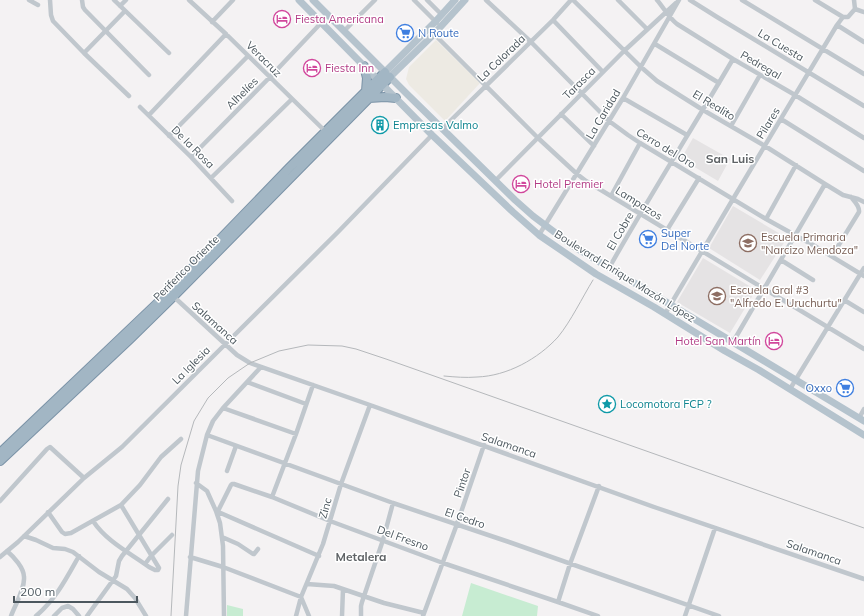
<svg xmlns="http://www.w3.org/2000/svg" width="864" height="616" viewBox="0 0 864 616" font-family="Mulish,sans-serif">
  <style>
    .commercial { fill: #edeae3 }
    .education { fill: #e5e3e4 }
    .green { fill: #c7ecd2 }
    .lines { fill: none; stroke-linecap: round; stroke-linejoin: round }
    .trunk-casing { stroke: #7b93a7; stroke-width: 10 }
    .minor { stroke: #c0c7cd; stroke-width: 4.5 }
    .primary { stroke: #b5c3cd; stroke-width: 7 }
    .trunk { stroke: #a2b6c4; stroke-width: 8 }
    .rail { stroke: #b5b8bb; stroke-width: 1 }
    .labels { text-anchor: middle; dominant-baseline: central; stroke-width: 3; stroke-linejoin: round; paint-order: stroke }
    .hotel-label { font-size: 11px; fill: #b23c85; stroke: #fff; text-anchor: start }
    .shop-label { font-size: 11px; fill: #366cbe; stroke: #fff; text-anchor: start }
    .street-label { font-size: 11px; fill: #4c575e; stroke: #fff }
    .culture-label { font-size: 11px; fill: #0d838f; stroke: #fff; text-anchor: start }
    .education-label { font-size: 11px; fill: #785e54; stroke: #fff; text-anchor: start }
    .neighbourhood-label { font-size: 12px; font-weight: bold; fill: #5f6366; stroke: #fff }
  </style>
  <rect width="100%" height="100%" fill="#f4f2f3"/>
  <path class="commercial" d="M436 40 480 83 445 121 409 85 406 79 409 67Z"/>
  <path class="education" d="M693 138 730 159 718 181 681 159Z
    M733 206 787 238 760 280 709 248Z
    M703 258 756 290 730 333 677 302Z"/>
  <path class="green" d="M471 583 538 606 537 616H462Z
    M227 605 243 609V616H227Z"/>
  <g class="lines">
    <g class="trunk-casing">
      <path id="trunk" d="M364 66 367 78 366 91
        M369 98 385 97 396 98
        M0 453 169 292 288 169 385 72
        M0 461 130 339 173 297 390 77"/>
    </g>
    <path class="minor" d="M29 0 38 5
      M50 0 51 15 53 21 84 53 129 96
      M82 0 83 7 85 10 149 75
      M114 0 169 53
      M189 0 226 34 326 132
      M414 0 437 23
      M427 0 442 15
      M486 0 531 42 609 121 628 135 640 143 766 219 813 245 864 276
      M573 0 641 67 657 81 703 110 765 146 825 184 843 195 858 199 864 202
      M618 0 647 29
      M657 0C664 8 668 17 677 24L733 59 795 95 864 138
      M690 0 717 17 864 106
      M742 0 864 74
      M815 0 843 17
      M854 0 855 9
      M120 6 126 0
      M855 9 864 12
      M553 20 603 72
      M212 22 233 0
      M837 25 864 42
      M344 31 375 0
      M434 34 538 138 577 174 586 181 864 349
      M655 44 719 83
      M84 53 125 11
      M623 98 687 135
      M140 107 191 157 232 201
      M561 114 594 146
      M149 115 226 34
      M781 119 864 171
      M731 126 760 75
      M442 129 553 20 571 0
      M169 136 248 56
      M191 157 270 77 321 23
      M211 178 292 99
      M495 181 624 51 676 3
      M611 196 640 143
      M766 219 796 165
      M667 230 699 178
      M539 235 623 98 679 0
      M832 256 859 212C860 206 854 201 851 197
      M781 260 813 280
      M609 268C649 197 692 129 733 59
      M173 296 237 355 250 363 370 405 657 508 864 579
      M844 300 864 312
      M665 314 733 199 837 25 843 17H848L855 9
      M733 342 825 184
      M247 382 306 404
      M790 389 864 268
      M223 408 296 434
      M859 418 864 409
      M207 435 393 503 509 542 719 616
      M227 471 236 446
      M196 483 207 491 216 511 319 556
      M272 497 296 434 313 385
      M0 501 47 449 50 447 84 478
      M216 511 220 523 223 546 224 616
      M218 511 231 485 232 484H234L272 497 330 521 443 563 558 602 598 616
      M48 512 62 532 65 534 71 533 121 505 140 485 161 457 181 439
      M93 521C107 542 130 553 149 567L155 570H158L159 568 121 505
      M24 536 36 540 53 548 65 549 73 552 99 572 127 589 135 598 146 616
      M222 537 238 544 253 554H254L258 549
      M7 551C14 557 24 568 24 577 25 589 15 605 11 616
      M0 557 18 542 84 478 122 447 338 232 432 135
      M190 557 223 567 301 597 309 616
      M145 564 151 556 172 535
      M307 584 334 586 384 603 424 613
      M558 602 570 564 599 486
      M36 616C56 599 66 579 79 556
      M54 616 62 608 68 606 73 609 79 616
      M87 616 116 576 119 561 122 556 168 499
      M186 616 198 471 207 435 213 421 223 408 261 367
      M296 616 301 597 323 544 341 484 370 405
      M342 616 343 589
      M361 616V606L362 602 383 540 393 503
      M423 616 457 524 484 445
      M685 616 715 528"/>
    <path class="primary" d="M299 0 432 135 513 212 539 235 596 274 654 307 725 351 759 370 864 435
      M313 0 408 95 515 200 533 216 573 246 864 421
      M385 72 435 22 455 0
      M390 77 434 34 465 0"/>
    <use href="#trunk" class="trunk"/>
    <path class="rail" d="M444 376C455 377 466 378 477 377 507 376 538 359 558 337 571 321 582 298 593 280
      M171 616 178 486 181 465 194 421 208 398 228 378 250 363 279 351 308 345 342 346 356 349 386 359 864 528"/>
  </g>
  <defs>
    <g id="hotel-ring" transform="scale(0.9)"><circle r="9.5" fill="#fff" stroke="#d1479c" stroke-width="1.5"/><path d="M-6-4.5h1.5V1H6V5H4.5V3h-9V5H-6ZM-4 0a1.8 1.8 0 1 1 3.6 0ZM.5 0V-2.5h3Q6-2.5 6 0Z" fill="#d1479c"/></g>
    <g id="supermarket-ring" transform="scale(0.9)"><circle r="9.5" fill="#fff" stroke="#3f7fe0" stroke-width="1.5"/><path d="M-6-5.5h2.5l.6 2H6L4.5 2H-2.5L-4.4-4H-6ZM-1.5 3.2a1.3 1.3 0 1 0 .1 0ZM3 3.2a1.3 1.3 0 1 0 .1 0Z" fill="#3f7fe0"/></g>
    <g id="building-ring" transform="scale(0.9)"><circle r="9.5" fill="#fff" stroke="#0f9aa8" stroke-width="1.5"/><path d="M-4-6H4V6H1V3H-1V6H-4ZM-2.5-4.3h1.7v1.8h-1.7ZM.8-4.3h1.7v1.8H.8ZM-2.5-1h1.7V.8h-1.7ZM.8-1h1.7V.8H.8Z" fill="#0f9aa8"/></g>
    <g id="school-ring" transform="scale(0.9)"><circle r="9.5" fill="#fff" stroke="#8d6e63" stroke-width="1.5"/><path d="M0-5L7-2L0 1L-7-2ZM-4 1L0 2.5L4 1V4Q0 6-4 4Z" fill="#8d6e63"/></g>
    <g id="sight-ring" transform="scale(0.9)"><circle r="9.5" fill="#fff" stroke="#0f9aa8" stroke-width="1.5"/><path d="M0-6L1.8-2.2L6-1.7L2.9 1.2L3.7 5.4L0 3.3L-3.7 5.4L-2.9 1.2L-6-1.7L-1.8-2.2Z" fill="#0f9aa8"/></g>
  </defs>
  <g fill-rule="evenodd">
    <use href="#hotel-ring" x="282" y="19"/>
    <use href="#supermarket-ring" x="405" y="33"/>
    <use href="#hotel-ring" x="312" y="68"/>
    <use href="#building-ring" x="380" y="125"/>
    <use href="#hotel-ring" x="521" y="184"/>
    <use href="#supermarket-ring" x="648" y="239"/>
    <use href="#school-ring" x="748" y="243"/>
    <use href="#school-ring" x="717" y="296"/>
    <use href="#hotel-ring" x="774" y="341"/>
    <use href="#supermarket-ring" x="845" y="388"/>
    <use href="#sight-ring" x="607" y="404"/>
  </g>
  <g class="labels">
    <g class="hotel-label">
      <text x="295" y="19">Fiesta Americana</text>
      <text x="325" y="68">Fiesta Inn</text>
      <text x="534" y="184">Hotel Premier</text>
      <text x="761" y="341" text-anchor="end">Hotel San Martín</text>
    </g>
    <g class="shop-label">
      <text x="418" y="33">N Route</text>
      <text x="661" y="233">Super<tspan x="661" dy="13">Del Norte</tspan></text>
      <text x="832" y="388" text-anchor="end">Oxxo</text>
    </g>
    <g class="street-label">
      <text transform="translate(781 45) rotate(31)">La Cuesta</text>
      <text transform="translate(501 58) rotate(-44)">La Colorada</text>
      <text transform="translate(264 59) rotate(45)">Veracruz</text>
      <text transform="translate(761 65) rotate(30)">Pedregal</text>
      <text transform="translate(579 83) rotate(-45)">Tarasca</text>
      <text transform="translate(242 93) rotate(-45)">Alhelíes</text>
      <text transform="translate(714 105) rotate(31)">El Realito</text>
      <text transform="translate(603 114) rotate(-59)">La Caridad</text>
      <text transform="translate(768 123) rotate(-59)">Pilares</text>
      <text transform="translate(193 147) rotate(45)">De la Rosa</text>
      <text transform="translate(666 148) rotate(31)">Cerro del Oro</text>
      <text transform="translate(639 203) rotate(32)">Lampazos</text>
      <text transform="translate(620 231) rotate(-60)">El Cobre</text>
      <text transform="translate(186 268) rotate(-45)">Periferico Oriente</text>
      <text transform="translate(625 276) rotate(32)">Boulevard Enrique Mazón López</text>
      <text transform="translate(215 323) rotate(42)">Salamanca</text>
      <text transform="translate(191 365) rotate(-45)">La Iglesia</text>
      <text transform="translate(509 445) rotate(19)">Salamanca</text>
      <text transform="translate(462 483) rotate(-71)">Pintor</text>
      <text transform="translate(325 508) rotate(-74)">Zinc</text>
      <text transform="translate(465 518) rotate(19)">El Cedro</text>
      <text transform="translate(403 538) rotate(20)">Del Fresno</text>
      <text transform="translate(814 552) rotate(19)">Salamanca</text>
    </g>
    <g class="culture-label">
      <text x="393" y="125">Empresas Valmo</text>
      <text x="620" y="404">Locomotora FCP ?</text>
    </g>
    <g class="education-label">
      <text x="761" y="237">Escuela Primaria<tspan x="761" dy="13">"Narcizo Mendoza"</tspan></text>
      <text x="730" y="290">Escuela Gral #3<tspan x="730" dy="13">"Alfredo E. Uruchurtu"</tspan></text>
    </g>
    <g class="neighbourhood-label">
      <text x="730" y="158">San Luis</text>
      <text x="361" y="556">Metalera</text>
    </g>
  </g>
  <path d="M14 596v6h123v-6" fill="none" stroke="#4c575e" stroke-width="2"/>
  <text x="20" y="596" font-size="12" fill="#4c575e" stroke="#ffffff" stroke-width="3" paint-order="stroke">200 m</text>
</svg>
